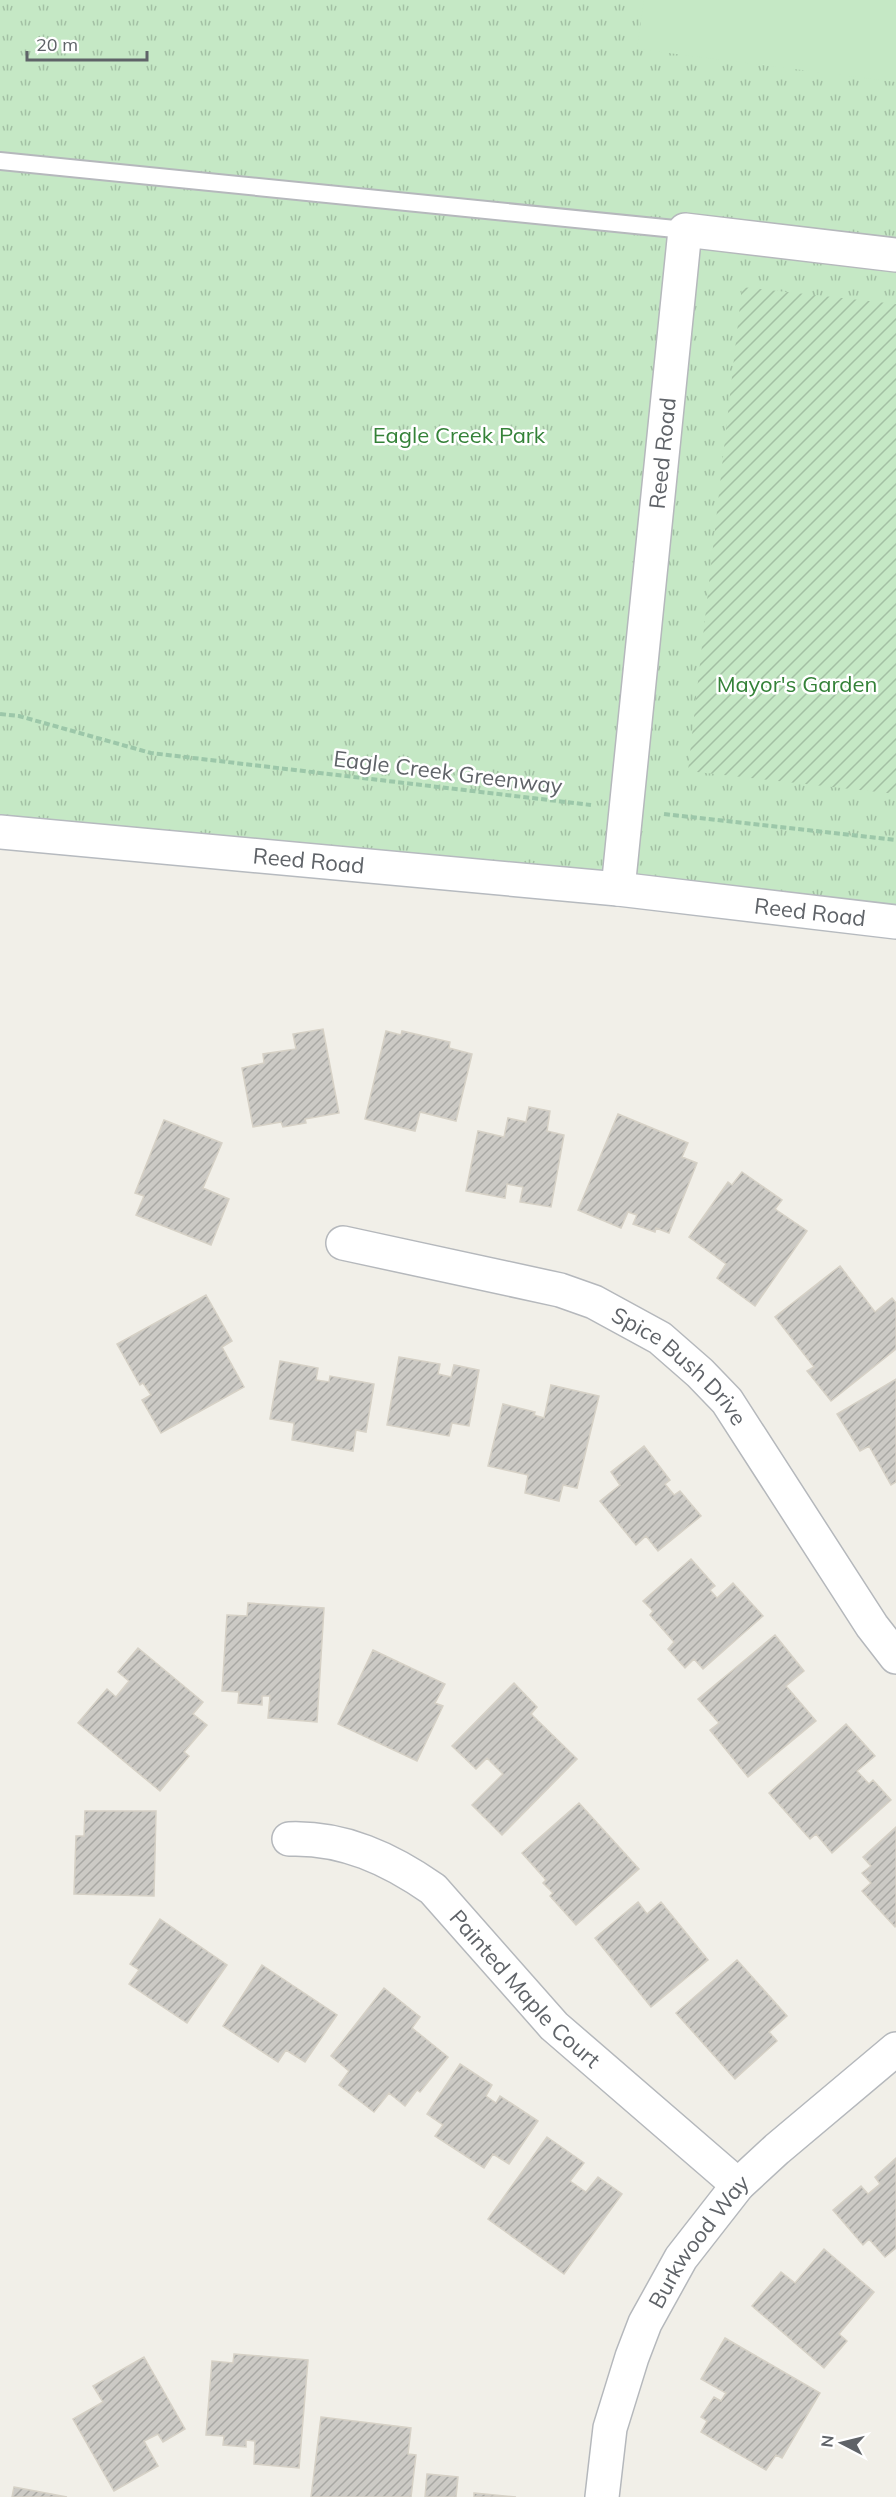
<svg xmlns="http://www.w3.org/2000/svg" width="896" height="2497" font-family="Mulish,sans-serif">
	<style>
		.grass { fill: url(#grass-tufts) }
		.garden { fill: url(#garden-furrows) }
		.pitch { fill: #c5e8c5 }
		.building { fill: url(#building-hatch); stroke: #d6d1c6; stroke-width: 1.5 }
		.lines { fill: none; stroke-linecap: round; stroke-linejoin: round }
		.lane-casing { stroke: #b5b8bc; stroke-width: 20 }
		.street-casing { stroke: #b5b8bc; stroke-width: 36 }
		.secondary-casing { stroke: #b6babf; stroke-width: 36 }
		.path { stroke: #9cc7a9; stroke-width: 4; stroke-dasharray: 6 3; stroke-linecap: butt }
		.lane { stroke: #fff; stroke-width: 16 }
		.street { stroke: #fff; stroke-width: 33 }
		.secondary { stroke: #fff; stroke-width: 33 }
		.labels { text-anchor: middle; stroke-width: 5; stroke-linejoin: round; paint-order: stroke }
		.park-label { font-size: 22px; fill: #348238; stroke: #fff }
		.street-label { font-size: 22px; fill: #5f6368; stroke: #fff }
	</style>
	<defs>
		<pattern id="grass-tufts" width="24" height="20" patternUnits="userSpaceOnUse" patternTransform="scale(1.5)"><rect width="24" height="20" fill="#c5e8c5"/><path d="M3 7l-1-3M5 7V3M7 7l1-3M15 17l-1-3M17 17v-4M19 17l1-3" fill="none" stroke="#a3c0a4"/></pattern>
		<pattern id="garden-furrows" width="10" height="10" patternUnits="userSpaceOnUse" patternTransform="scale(1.5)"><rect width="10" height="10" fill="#c5e8c5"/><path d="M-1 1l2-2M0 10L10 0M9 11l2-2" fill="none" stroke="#a3c0a4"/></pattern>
		<pattern id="building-hatch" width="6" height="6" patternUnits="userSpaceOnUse" patternTransform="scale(1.5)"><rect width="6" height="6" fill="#cccac5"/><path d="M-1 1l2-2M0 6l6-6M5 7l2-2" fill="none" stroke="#a9a8a4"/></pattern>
	</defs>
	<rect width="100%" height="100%" fill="#f1efe8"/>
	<path class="grass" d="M 0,0 L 896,0 L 896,919 L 0,821 Z"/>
	<path class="garden" d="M 742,287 L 896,304 L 896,794 L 688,771 Z"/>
	<path class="pitch" d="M 644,0 L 896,0 L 896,82 L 637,49 Z"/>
	<path class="building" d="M 323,1029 L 339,1113 L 305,1119 L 306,1123 L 283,1127 L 281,1122 L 253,1127 L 242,1068 L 264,1063 L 263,1054 L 296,1049 L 293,1034 Z
		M 386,1031 L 401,1035 L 402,1031 L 450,1042 L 449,1048 L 472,1054 L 456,1121 L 420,1112 L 415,1131 L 365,1119 Z
		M 529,1107 L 550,1111 L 547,1131 L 564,1135 L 551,1207 L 520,1202 L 523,1187 L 507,1184 L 505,1198 L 466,1191 L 478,1131 L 504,1137 L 508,1118 L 526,1122 Z
		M 618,1114 L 688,1143 L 682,1157 L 697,1163 L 669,1233 L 656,1228 L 655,1232 L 633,1224 L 637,1215 L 628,1212 L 621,1228 L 578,1210 Z
		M 164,1120 L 222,1143 L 203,1188 L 229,1199 L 211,1245 L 136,1215 L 144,1196 L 135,1193 Z
		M 742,1172 L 782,1200 L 775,1209 L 807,1231 L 755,1306 L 717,1278 L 726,1264 L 689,1237 L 728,1182 L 732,1185 Z
		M 840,1266 L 875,1312 L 892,1298 L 896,1303 L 896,1349 L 831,1401 L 807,1371 L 814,1367 L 775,1317 Z
		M 206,1295 L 232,1341 L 222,1347 L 244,1387 L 161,1433 L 142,1400 L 151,1395 L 143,1383 L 140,1385 L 117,1344 Z
		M 399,1357 L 440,1364 L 438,1374 L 451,1377 L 454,1365 L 479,1370 L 469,1426 L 452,1423 L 449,1436 L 387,1425 Z
		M 280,1361 L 318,1368 L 316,1380 L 329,1382 L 330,1376 L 374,1384 L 366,1432 L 356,1430 L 353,1451 L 292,1440 L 294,1423 L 270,1419 Z
		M 896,1379 L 896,1482 L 891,1485 L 869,1446 L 860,1451 L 837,1414 Z
		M 551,1385 L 599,1396 L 577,1488 L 563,1485 L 559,1501 L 525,1493 L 528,1475 L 488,1466 L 503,1404 L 535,1412 L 534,1415 L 544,1418 Z
		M 644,1446 L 670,1480 L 665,1484 L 674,1495 L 680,1491 L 701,1516 L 658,1551 L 646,1536 L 636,1545 L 600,1501 L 620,1485 L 611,1472 Z
		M 691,1559 L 715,1586 L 710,1590 L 717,1598 L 733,1583 L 763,1616 L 703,1669 L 694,1659 L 685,1668 L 668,1649 L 674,1642 L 650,1615 L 653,1611 L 643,1601 Z
		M 248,1603 L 324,1608 L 317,1722 L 268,1718 L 270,1696 L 262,1696 L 262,1705 L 238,1703 L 239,1692 L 222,1691 L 227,1615 L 247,1616 Z
		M 775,1635 L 804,1671 L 786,1686 L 816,1721 L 748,1777 L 710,1730 L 719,1723 L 698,1699 Z
		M 138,1648 L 203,1702 L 193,1714 L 207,1725 L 184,1752 L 189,1756 L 160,1791 L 78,1723 L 107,1689 L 116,1697 L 129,1681 L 118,1672 Z
		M 373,1650 L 445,1684 L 435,1703 L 443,1706 L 417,1761 L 338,1724 Z
		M 514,1683 L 537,1707 L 531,1714 L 577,1759 L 502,1835 L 472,1805 L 503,1774 L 487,1758 L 476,1769 L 452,1746 Z
		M 846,1724 L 875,1756 L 857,1771 L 869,1784 L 873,1780 L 891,1800 L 832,1853 L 816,1834 L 810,1839 L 769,1793 Z
		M 579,1803 L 639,1869 L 576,1925 L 550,1896 L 553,1893 L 543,1883 L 546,1880 L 522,1853 Z
		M 85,1811 L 156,1811 L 154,1896 L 74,1894 L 76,1836 L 84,1836 Z
		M 896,1827 L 896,1926 L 895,1927 L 862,1891 L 871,1883 L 862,1873 L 871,1866 L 863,1857 Z
		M 638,1902 L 647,1914 L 661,1902 L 708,1960 L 651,2007 L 595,1938 Z
		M 160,1919 L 227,1965 L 187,2023 L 129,1984 L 139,1970 L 130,1964 Z
		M 737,1960 L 787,2016 L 769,2032 L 777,2041 L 735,2079 L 676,2013 Z
		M 262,1965 L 337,2015 L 305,2062 L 286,2050 L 278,2062 L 223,2026 Z
		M 384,1988 L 420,2017 L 412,2028 L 448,2057 L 420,2092 L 417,2090 L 405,2106 L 389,2093 L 374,2112 L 339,2085 L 349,2071 L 331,2056 Z
		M 460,2064 L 492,2085 L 486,2096 L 496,2103 L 500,2096 L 538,2121 L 509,2164 L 493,2154 L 484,2168 L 435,2136 L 443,2125 L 427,2114 Z
		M 547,2137 L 584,2163 L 570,2181 L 586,2192 L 598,2177 L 622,2194 L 564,2274 L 488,2219 Z
		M 896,2158 L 896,2248 L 885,2257 L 869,2239 L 863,2245 L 833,2210 L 861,2186 L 868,2194 L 880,2184 L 875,2177 Z
		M 824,2249 L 874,2292 L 839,2334 L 847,2341 L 824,2368 L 752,2306 L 781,2272 L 795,2283 Z
		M 725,2338 L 820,2393 L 782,2458 L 776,2455 L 766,2470 L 701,2432 L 707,2421 L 701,2417 L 714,2397 L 721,2401 L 726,2393 L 701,2379 Z
		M 234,2354 L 308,2360 L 299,2468 L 254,2464 L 255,2441 L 246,2440 L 246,2447 L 223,2445 L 224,2436 L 206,2435 L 212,2361 L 233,2363 Z
		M 144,2357 L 185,2429 L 163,2442 L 158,2434 L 144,2441 L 158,2466 L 114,2491 L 73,2419 L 103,2402 L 93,2386 Z
		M 321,2417 L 411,2428 L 408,2454 L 416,2455 L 411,2497 L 311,2497 Z
		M 427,2474 L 458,2477 L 456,2497 L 425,2497 Z
		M 14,2487 L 67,2497 L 12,2497 Z
		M 474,2493 L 516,2497 L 474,2497 Z"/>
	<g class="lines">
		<g class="lane-casing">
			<path id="lane" d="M 0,161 L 685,230"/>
		</g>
		<g class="street-casing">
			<g id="street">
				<path id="s1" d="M 618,889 L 685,230 L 896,255"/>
				<path id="s2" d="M 343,1243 L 560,1290 L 594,1302 L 660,1338 L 700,1373 L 727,1401 L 872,1626 L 896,1657"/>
				<path id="s3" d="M 289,1839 C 343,1837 390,1859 433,1889 L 554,2026 L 738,2185"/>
				<path id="s4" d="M 602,2497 L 610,2428 L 632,2357 L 645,2323 L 681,2258 L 738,2185 L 777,2149 L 896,2049"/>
			</g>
		</g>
		<g class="secondary-casing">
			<g id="secondary">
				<path id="s5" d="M 0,832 L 618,889 L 896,922"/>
			</g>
		</g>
		<path class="path" d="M 0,714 L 19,716 L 151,753 L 591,805
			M 664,814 L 896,840"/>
		<use href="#lane" class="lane"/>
		<use href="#street" class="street"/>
		<use href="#secondary" class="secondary"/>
	</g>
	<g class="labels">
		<g class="park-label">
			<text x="459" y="443">Eagle Creek Park</text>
			<text x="797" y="692">Mayor's Garden</text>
		</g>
		<g class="street-label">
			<text dy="8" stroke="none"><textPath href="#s1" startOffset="438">Reed Road</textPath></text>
			<text transform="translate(448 772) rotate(7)" y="8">Eagle Creek Greenway</text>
			<text dy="8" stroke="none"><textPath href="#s5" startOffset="310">Reed Road</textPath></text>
			<text dy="8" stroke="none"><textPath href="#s5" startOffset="814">Reed Road</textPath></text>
			<text dy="8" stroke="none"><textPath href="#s2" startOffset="366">Spice Bush Drive</textPath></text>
			<text dy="8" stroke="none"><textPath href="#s3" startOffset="291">Painted Maple Court</textPath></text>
			<text dy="8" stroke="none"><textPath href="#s4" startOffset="278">Burkwood Way</textPath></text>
		</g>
	</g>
	<g transform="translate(842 2443) rotate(277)" stroke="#ffffff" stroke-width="4.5" paint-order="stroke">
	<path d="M0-4.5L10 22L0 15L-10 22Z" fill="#5f6368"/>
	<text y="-9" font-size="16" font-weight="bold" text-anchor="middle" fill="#5f6368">N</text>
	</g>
	<path d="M27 51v9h120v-9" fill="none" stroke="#5f6368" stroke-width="3"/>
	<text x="36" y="51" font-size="18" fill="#5f6368" stroke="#ffffff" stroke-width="4.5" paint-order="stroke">20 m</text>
</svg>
